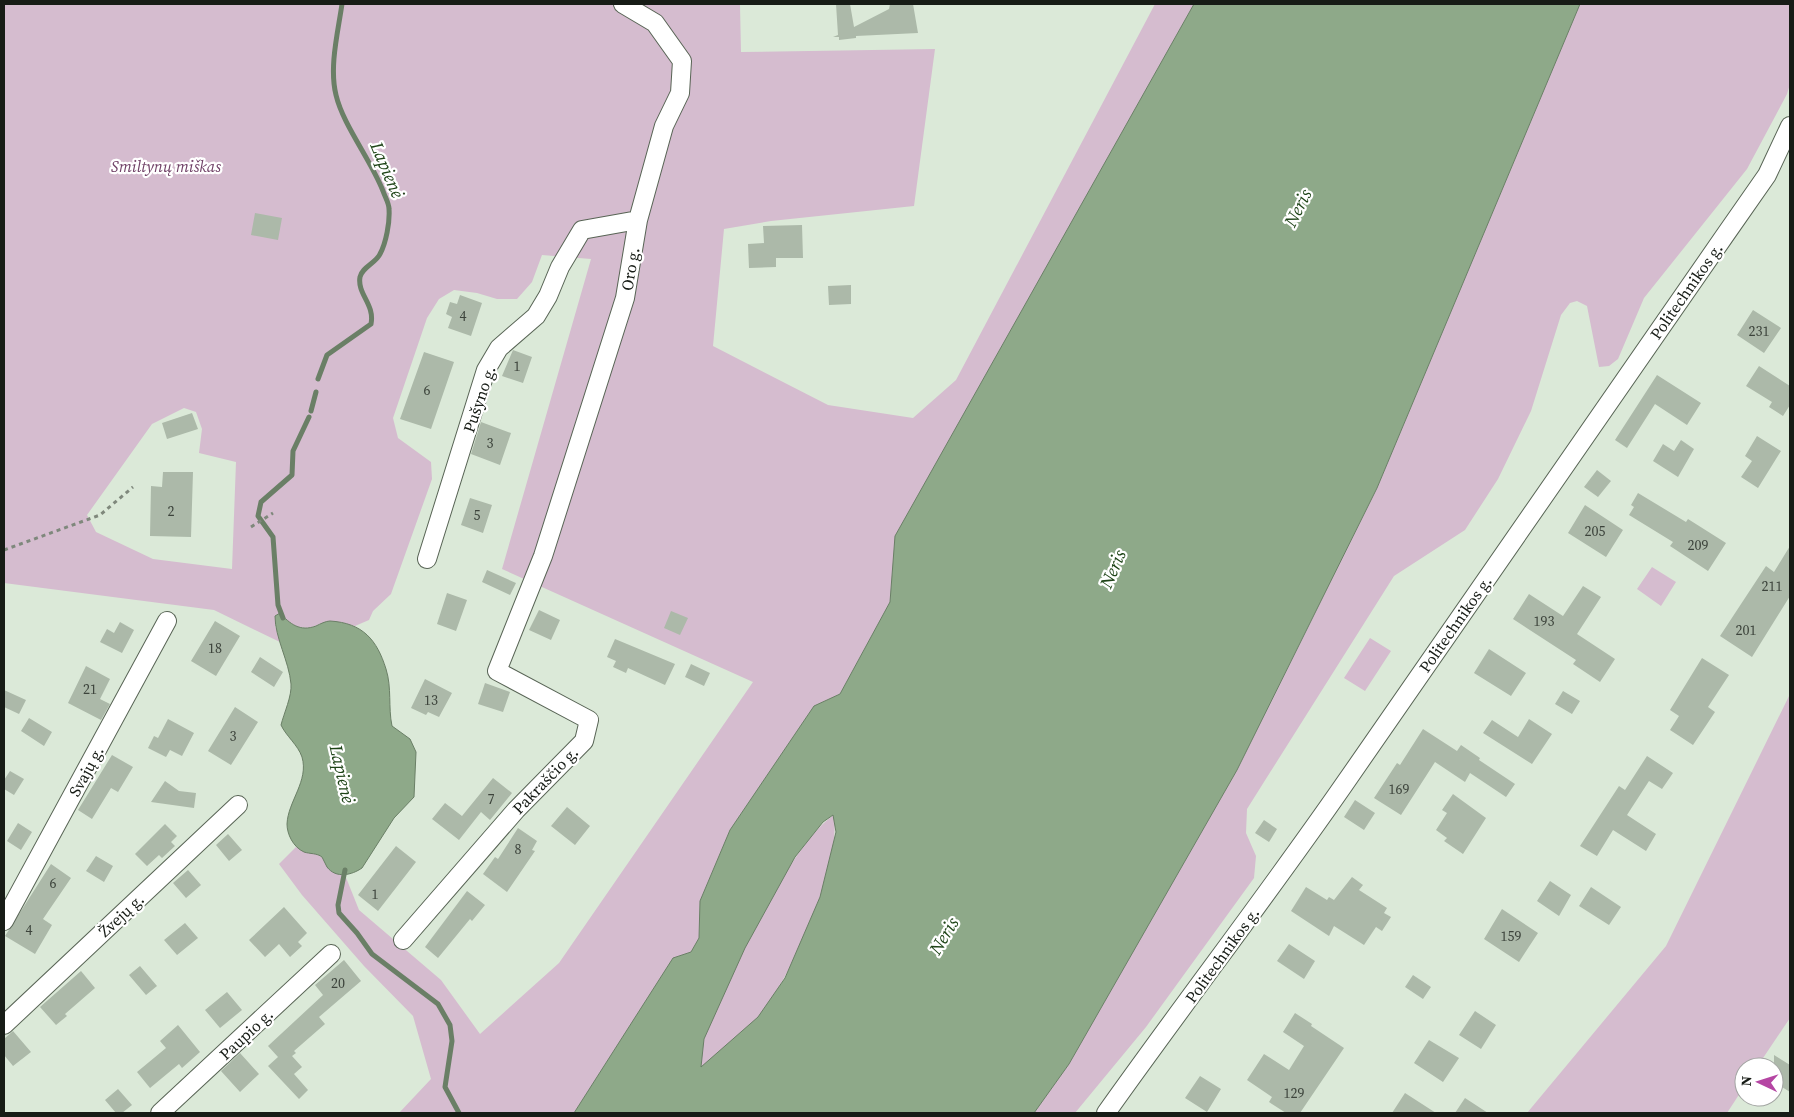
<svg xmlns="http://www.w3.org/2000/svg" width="1794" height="1117" font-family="'Source Serif 4',serif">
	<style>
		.green { fill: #d5bccf; fill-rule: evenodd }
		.water { fill: #8ea989; stroke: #6a7f66; fill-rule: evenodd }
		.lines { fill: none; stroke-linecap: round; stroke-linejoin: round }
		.stream { stroke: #6a7f66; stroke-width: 5 }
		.building { fill: #acb9a9 }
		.street-casing { stroke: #586455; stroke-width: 20 }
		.path { stroke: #7f887c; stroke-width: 3; stroke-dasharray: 4 4; stroke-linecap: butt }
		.street { stroke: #fff; stroke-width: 18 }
		.labels { text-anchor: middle; stroke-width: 4.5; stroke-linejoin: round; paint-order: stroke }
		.number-label { font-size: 14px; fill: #3c433b }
		.park-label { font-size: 16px; font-style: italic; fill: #704167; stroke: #fff }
		.street-label { font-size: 16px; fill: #171c16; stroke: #fff }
		.water-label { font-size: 18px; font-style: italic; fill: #1e4417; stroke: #fff }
	</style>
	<rect width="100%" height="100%" fill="#dbe9d8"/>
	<path class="green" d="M 4,4 L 745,4 L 740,5 L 741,52 L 935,49 L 914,206 L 771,221 L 724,229 L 713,346 L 828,405 L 913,418 L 956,380 L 1155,4 L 1194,4 L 896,536 L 890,602 L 840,694 L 814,706 L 730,830 L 700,901 L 699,938 L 691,952 L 673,959 L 574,1113 L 399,1113 L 431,1079 L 413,1016 L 364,966 L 302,895 L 279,864 L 296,847 C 303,851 310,851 318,855 C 331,861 323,872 345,875 L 359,910 L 441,980 L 480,1034 L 559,963 L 753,682 L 502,569 L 591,259 L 542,255 L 532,282 L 517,299 L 497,299 L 477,293 L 454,290 L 439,299 L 427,318 L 393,418 L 398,438 L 431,462 L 432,479 L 391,594 L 373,611 L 369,620 L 355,626 L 329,621 L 309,628 L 297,627 L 288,622 L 275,626 L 282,643 L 214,610 L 4,583 ZM 184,408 L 196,412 L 202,429 L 199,453 L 236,462 L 232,569 L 153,559 L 96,532 L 87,515 L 152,424 Z
		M 1580,4 L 1790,4 L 1790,84 L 1787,94 L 1747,169 L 1644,298 L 1618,359 L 1609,366 L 1599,367 L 1587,306 L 1577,301 L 1570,303 L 1561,315 L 1531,411 L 1498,479 L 1465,530 L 1394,576 L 1247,809 L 1246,833 L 1256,856 L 1254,878 L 1146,1027 L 1075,1113 L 1034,1113 L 1069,1064 L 1237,770 L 1377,488 Z
		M 1652,567 L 1676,582 L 1661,606 L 1637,589 Z
		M 1370,638 L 1391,651 L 1365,691 L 1344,678 Z
		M 1790,694 L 1790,1018 L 1757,1067 L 1744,1067 L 1744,1087 L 1727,1113 L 1527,1113 L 1666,946 Z
		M 834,815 C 841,867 792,976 759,1017 C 743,1035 720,1053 701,1067 C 702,1058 701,1046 705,1037 C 723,986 791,842 834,815 Z"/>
	<path class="water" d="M 1194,4 L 1580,4 L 1377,488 L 1237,770 L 1069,1064 L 1034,1113 L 574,1113 L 673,958 L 691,952 L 699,938 L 700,901 L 730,830 L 814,706 L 840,694 L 890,602 L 895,536 ZM 833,815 L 836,832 L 820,897 L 785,978 L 758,1017 L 701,1067 L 704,1039 L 745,948 L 795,857 L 823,822 Z
		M 280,613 C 290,624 300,632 316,626 C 320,624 326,621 330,621 C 363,623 377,640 386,669 C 392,688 388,707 392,726 L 410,739 L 416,752 L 414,797 L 394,818 L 362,868 C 352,875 336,879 327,867 C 325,864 324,860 322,857 C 317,853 310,854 304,852 C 293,847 287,834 287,824 C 288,801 309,781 302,757 C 298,745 286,736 281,725 C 284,713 292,696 291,684 C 289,661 275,638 275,616 Z"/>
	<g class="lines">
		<path class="stream" d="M 318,379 L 327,355 L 371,324 C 375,304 357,294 360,277 C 362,267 376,263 380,254 C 386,243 390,222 389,209 C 389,203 385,197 383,191 C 371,160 343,125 336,95 C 329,67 338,32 342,4
			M 311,411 L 316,392
			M 283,618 L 278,605 L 273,537 L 258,516 L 261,502 L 292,475 L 293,451 L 309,417
			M 345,870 L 338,905 L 339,913 L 357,933 L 372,954 L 438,1004 L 450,1025 L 452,1041 L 445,1087 L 459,1113"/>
	</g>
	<path class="building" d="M 836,4 L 850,4 L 854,27 L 889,9 L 890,4 L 913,4 L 918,33 L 856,36 L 856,38 L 839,40 L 839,37 L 833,37 L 838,35 Z
		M 255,213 L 282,218 L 278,240 L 251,235 Z
		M 802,225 L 803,258 L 776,258 L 776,267 L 749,268 L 748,244 L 764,243 L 763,226 Z
		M 851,285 L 851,304 L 829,305 L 828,286 Z
		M 460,295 L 482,303 L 471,336 L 448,328 L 452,317 L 446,314 L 450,302 L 457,304 Z
		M 1753,310 L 1781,328 L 1764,353 L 1737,335 Z
		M 513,350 L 532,357 L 523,383 L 502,376 Z
		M 424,352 L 454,362 L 431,429 L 400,419 Z
		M 1759,366 L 1790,386 L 1790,405 L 1783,416 L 1769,407 L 1772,402 L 1746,386 Z
		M 1657,375 L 1701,403 L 1687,425 L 1655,404 L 1627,448 L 1615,440 Z
		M 192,413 L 198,429 L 167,439 L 162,423 Z
		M 481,422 L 511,433 L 500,465 L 471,454 Z
		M 1757,436 L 1781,451 L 1758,488 L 1741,477 L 1752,461 L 1745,456 Z
		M 1681,440 L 1694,449 L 1678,477 L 1653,461 L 1663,444 L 1674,451 Z
		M 1597,470 L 1611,481 L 1598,497 L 1584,487 Z
		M 163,472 L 193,472 L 191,537 L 150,536 L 151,486 L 162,487 Z
		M 1638,493 L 1686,522 L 1688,519 L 1726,543 L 1708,571 L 1670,546 L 1673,542 L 1629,515 L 1634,507 L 1631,505 Z
		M 470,498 L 492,505 L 483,533 L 461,525 Z
		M 1585,505 L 1623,530 L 1606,557 L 1568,533 Z
		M 1790,546 L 1790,596 L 1752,657 L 1720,636 L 1766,566 L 1774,572 Z
		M 487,570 L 516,583 L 510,595 L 482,582 Z
		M 1583,586 L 1601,597 L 1577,634 L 1615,659 L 1600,682 L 1573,664 L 1576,660 L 1513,619 L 1529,594 L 1563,616 Z
		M 447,593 L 467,600 L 456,631 L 437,624 Z
		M 539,610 L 560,620 L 551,640 L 529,630 Z
		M 671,611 L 688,618 L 680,635 L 664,628 Z
		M 215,621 L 240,636 L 216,676 L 191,661 Z
		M 120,622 L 134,630 L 122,653 L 100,642 L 107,629 L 114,633 Z
		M 615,639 L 675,664 L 665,685 L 628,668 L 626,673 L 613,667 L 616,661 L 607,657 Z
		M 1489,649 L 1526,673 L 1511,696 L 1474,673 Z
		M 260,657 L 283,672 L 274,687 L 251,672 Z
		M 1702,658 L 1729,675 L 1708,707 L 1715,712 L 1693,745 L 1670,730 L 1679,716 L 1670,710 Z
		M 691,664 L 710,673 L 704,686 L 685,677 Z
		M 86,666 L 110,679 L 100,699 L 110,704 L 101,720 L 68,703 Z
		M 425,679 L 452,693 L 439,717 L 428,712 L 426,715 L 411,708 Z
		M 485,683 L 510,692 L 503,712 L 478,704 Z
		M 4,690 L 26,700 L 19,714 L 4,707 Z
		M 1563,691 L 1580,701 L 1572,714 L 1555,704 Z
		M 235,707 L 258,722 L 231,765 L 208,751 Z
		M 29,718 L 52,732 L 44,746 L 21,731 Z
		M 168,719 L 194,733 L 182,756 L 170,750 L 166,757 L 148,748 L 154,736 L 158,738 Z
		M 1529,719 L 1552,734 L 1532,764 L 1483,733 L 1492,720 L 1518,737 Z
		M 1423,729 L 1457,751 L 1461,745 L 1480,758 L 1479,760 L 1515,784 L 1506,797 L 1470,773 L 1465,782 L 1435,762 L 1401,815 L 1374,798 L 1397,763 L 1400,765 Z
		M 112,755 L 133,767 L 118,792 L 111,788 L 92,819 L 78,810 Z
		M 1647,756 L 1673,773 L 1662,789 L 1649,781 L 1627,815 L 1656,834 L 1646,851 L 1613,830 L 1597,856 L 1580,846 L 1619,786 L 1625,790 Z
		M 10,771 L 24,779 L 14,795 L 4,789 L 4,780 Z
		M 493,778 L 512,793 L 490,820 L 481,812 L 459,840 L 432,819 L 445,803 L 462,816 Z
		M 165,781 L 179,791 L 196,793 L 194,808 L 151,802 Z
		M 1453,794 L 1486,818 L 1463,854 L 1444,841 L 1447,838 L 1436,830 L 1447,813 L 1442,810 Z
		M 1355,800 L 1375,813 L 1364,830 L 1344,817 Z
		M 567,807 L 590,826 L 575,845 L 551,826 Z
		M 1264,820 L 1277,829 L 1269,842 L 1255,833 Z
		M 18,823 L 32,832 L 21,850 L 7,841 Z
		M 165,824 L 177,836 L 171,842 L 175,846 L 162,858 L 159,855 L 147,866 L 135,854 Z
		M 518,828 L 537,841 L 532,850 L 535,851 L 507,892 L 483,874 L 495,857 L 498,859 Z
		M 228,834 L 242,850 L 229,861 L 216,845 Z
		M 396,846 L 416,862 L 378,911 L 358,895 Z
		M 96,856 L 113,866 L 104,882 L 86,871 Z
		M 51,864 L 71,878 L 43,919 L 52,925 L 35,954 L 5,936 Z
		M 188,870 L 201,885 L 186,898 L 173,883 Z
		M 1352,877 L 1363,885 L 1359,890 L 1387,908 L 1384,913 L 1391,917 L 1382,931 L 1376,927 L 1364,945 L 1334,926 L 1329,936 L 1291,911 L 1306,887 L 1327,900 L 1329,897 L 1334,900 Z
		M 1550,881 L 1571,895 L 1559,916 L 1537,901 Z
		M 1591,887 L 1621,907 L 1609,925 L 1579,906 Z
		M 467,891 L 485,905 L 472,921 L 470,919 L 438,958 L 425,947 Z
		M 284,907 L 307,933 L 298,942 L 302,946 L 290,957 L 279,944 L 265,957 L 249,940 Z
		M 1502,909 L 1538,933 L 1519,962 L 1484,939 Z
		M 185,923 L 198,938 L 177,955 L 164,940 Z
		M 1289,944 L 1315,961 L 1304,979 L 1277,961 Z
		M 344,960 L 361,981 L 319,1017 L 325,1024 L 294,1051 L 296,1053 L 292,1056 L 302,1067 L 294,1074 L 308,1090 L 299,1099 L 268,1066 L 278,1057 L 268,1046 L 323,995 L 315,985 Z
		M 140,966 L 157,986 L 146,995 L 129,975 Z
		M 81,971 L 95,988 L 65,1014 L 67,1016 L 56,1025 L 40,1007 Z
		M 1413,975 L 1431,987 L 1423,999 L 1405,987 Z
		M 227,992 L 242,1010 L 220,1028 L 205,1010 Z
		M 1475,1011 L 1496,1025 L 1481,1049 L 1459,1035 Z
		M 1295,1013 L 1312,1024 L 1311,1026 L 1344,1048 L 1300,1113 L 1286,1113 L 1269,1102 L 1272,1097 L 1247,1080 L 1264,1054 L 1289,1070 L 1304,1046 L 1283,1032 Z
		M 178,1025 L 200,1052 L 182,1068 L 179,1064 L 150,1088 L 137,1072 L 166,1048 L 160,1041 Z
		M 13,1031 L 31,1052 L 13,1066 L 4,1055 L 4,1039 Z
		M 1429,1040 L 1459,1058 L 1443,1082 L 1414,1063 Z
		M 240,1053 L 259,1074 L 240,1092 L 221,1071 Z
		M 1774,1055 L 1790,1065 L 1790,1092 L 1774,1082 Z
		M 1200,1076 L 1221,1089 L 1207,1112 L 1185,1098 Z
		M 118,1089 L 132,1105 L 122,1113 L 116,1113 L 105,1100 Z
		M 1405,1093 L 1436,1113 L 1392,1113 Z
		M 1465,1098 L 1488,1113 L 1455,1113 Z"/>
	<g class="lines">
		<g class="street-casing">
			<path id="street" d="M 427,559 L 486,370 L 499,348 L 536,316 L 548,296 L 560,267 L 582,230 L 638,220
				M 4,921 L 167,621
				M 403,940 L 516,810 L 584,741 L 589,720 L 497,671 L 543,556 L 625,298 L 638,220 L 664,126 L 680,93 L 682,61 L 655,23 L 623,4
				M 4,1025 L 238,805
				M 160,1113 L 331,954
				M 1106,1113 C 1184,1003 1266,897 1343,786 C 1486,583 1625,378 1767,175 L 1790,126"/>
		</g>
		<path class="path" d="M 251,527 L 273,513
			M 4,550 L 100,515 L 133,487"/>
		<use href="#street" class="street"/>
	</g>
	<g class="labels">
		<g class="number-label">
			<text x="463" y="321">4</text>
			<text x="1759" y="336">231</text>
			<text x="517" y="371">1</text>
			<text x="427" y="395">6</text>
			<text x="490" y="448">3</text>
			<text x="171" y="516">2</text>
			<text x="477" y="520">5</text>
			<text x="1595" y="536">205</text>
			<text x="1698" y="550">209</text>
			<text x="1772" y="591">211</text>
			<text x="1544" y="626">193</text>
			<text x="1746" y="635">201</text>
			<text x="215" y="653">18</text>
			<text x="90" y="694">21</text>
			<text x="431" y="705">13</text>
			<text x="233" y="741">3</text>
			<text x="1399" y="794">169</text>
			<text x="491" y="804">7</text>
			<text x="518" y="854">8</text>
			<text x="53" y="888">6</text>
			<text x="375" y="899">1</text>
			<text x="29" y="935">4</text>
			<text x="1511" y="941">159</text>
			<text x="338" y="988">20</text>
			<text x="1294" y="1098">129</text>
		</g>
		<g class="park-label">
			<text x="166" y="172">Smiltynų miškas</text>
		</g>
		<g class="street-label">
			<text transform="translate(630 269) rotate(-80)" y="6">Oro g.</text>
			<text transform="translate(1686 291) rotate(-55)" y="6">Politechnikos g.</text>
			<text transform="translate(479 399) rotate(-71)" y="6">Pušyno g.</text>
			<text transform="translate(1455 624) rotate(-55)" y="6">Politechnikos g.</text>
			<text transform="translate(86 771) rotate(-61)" y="6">Svajų g.</text>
			<text transform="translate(545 780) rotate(-46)" y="6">Pakraščio g.</text>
			<text transform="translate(121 915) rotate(-43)" y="6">Žvejų g.</text>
			<text transform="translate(1222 955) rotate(-54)" y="6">Politechnikos g.</text>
			<text transform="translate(246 1034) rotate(-43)" y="6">Paupio g.</text>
		</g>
		<g class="water-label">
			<text transform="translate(387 170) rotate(67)" y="6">Lapienė</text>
			<text transform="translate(1298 208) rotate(-63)" y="6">Neris</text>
			<text transform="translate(1113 569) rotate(-67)" y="6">Neris</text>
			<text transform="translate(342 774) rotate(77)" y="6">Lapienė</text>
			<text transform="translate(944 936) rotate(-59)" y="6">Neris</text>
		</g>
	</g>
	<rect width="1794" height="1117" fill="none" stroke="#171c16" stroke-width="10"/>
	<g transform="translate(1759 1082) rotate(274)"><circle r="24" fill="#ffffff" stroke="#a2a4a2"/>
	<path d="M0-4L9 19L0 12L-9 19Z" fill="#b546a3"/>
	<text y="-8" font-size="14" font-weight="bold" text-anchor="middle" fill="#171c16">N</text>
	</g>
</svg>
